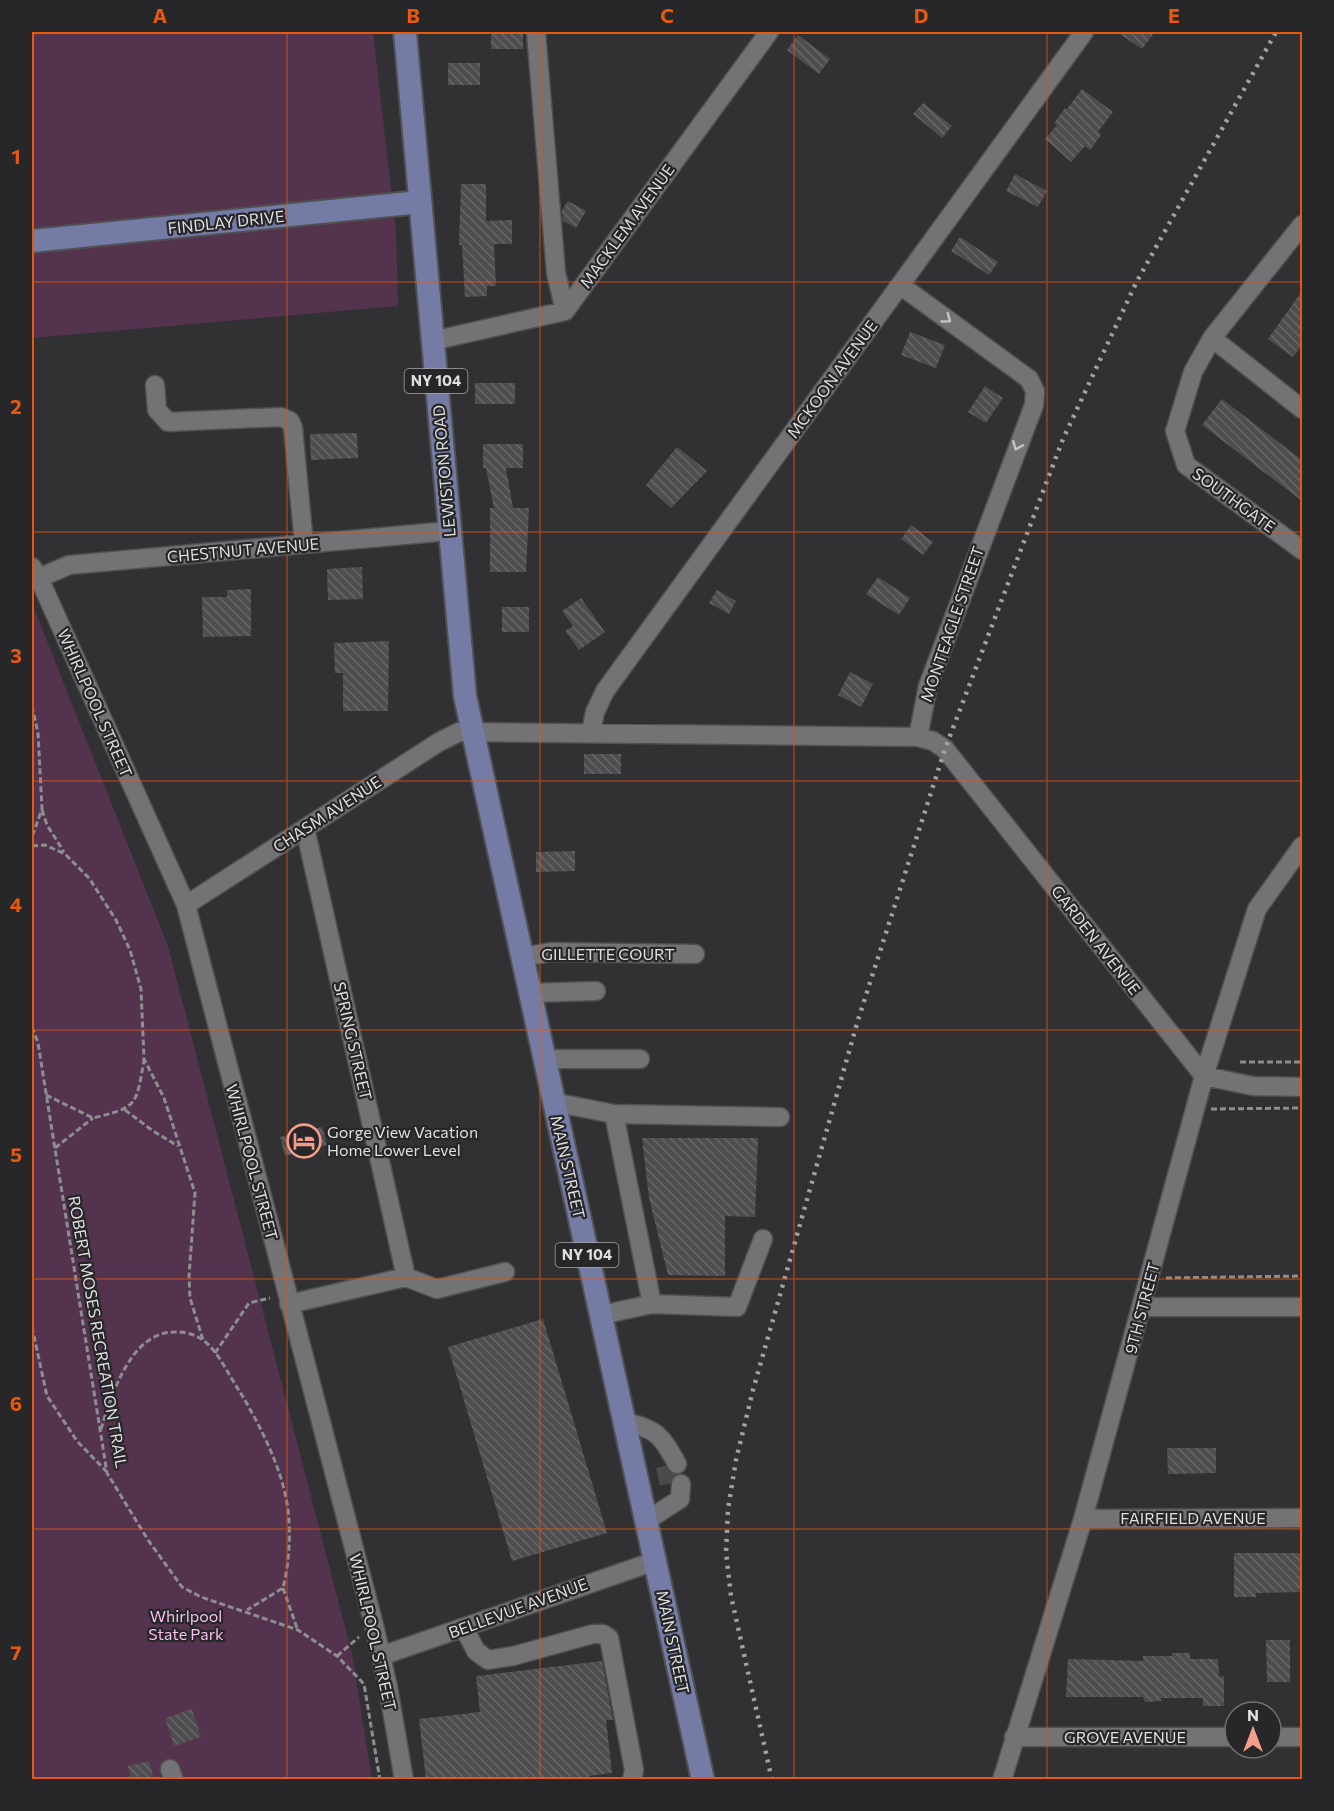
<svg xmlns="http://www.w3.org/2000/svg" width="1334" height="1811" font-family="Commissioner,sans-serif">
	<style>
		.green { fill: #53334d }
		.building { fill: url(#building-back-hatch) }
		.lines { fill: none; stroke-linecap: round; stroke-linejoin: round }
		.minor-tunnel { stroke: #4b4b4d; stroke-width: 18; stroke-dasharray: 18 9; stroke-linecap: butt }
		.minor-casing { stroke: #505052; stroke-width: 21 }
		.major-casing { stroke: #505052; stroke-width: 26 }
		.path { stroke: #8e8e90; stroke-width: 3; stroke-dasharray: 6 3; stroke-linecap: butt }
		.minor { stroke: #737275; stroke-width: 18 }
		.major { stroke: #747ba5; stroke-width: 22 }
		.rail { stroke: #a2a2a3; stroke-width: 4.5; stroke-dasharray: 3 6; stroke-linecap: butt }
		.oneway { stroke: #c4c4c5 }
		.grid { fill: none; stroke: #e8590c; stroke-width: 1.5; stroke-opacity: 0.55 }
		.labels { text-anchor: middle; stroke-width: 4.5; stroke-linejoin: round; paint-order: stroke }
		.shield { fill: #272729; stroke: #a8a8a9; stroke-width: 1.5 }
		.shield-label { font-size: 15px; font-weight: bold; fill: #dfdfe0 }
		.street-label { font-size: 16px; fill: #dfdfe0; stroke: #272729 }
		.poi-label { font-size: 16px; fill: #dfdfe0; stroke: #272729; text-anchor: start }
		.park-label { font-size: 16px; fill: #f9beed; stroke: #272729 }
		.neatline { fill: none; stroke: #e8590c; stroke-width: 2 }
		.grid-label { font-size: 20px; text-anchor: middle; font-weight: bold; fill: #e8590c }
	</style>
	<defs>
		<pattern id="building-back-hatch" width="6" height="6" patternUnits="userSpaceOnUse" patternTransform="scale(1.5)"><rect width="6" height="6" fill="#4f4d4f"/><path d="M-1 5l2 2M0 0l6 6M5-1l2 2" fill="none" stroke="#686668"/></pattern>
	</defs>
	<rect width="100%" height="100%" fill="#313133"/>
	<path class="green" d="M 32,32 L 373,32 L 396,232 L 398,306 L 32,338 Z
		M 32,603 L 168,946 L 352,1654 L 372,1779 L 32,1779 Z"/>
	<path class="building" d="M 491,32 L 523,32 L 523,49 L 491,49 Z
		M 1117,32 L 1155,32 L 1142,49 Z
		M 798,35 L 830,59 L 819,74 L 787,50 Z
		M 448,63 L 480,63 L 480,85 L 448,85 Z
		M 1082,89 L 1113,112 L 1098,132 L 1101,135 L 1090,150 L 1085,146 L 1071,162 L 1045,139 L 1057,125 L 1054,123 L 1065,108 L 1067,109 Z
		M 923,103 L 952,126 L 942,138 L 913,114 Z
		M 1015,174 L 1047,191 L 1038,207 L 1006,191 Z
		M 461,184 L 486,184 L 486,221 L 512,220 L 512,244 L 494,244 L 496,286 L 487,286 L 487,296 L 465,297 L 462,245 L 459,245 Z
		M 568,201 L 586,211 L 576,228 L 563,221 L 562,210 Z
		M 960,237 L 998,262 L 989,275 L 951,251 Z
		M 1302,291 L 1302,345 L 1293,357 L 1268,339 Z
		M 910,332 L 945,345 L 936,368 L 901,355 Z
		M 475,383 L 515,383 L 515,404 L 475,404 Z
		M 985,386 L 1003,398 L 986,423 L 968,412 Z
		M 1222,399 L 1302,460 L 1302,501 L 1202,425 Z
		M 357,433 L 358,458 L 311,460 L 310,434 Z
		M 483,444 L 523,444 L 523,468 L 506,468 L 513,508 L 529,508 L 526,572 L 490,572 L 490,508 L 494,508 L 486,468 L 483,468 Z
		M 677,447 L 707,471 L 671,508 L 646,485 Z
		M 911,525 L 933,542 L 923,555 L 901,539 Z
		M 362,567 L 363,599 L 328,600 L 327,569 Z
		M 878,577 L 910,598 L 899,615 L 866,594 Z
		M 251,589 L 251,636 L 203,637 L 202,597 L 227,597 L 227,590 Z
		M 717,590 L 736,601 L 729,614 L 709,603 Z
		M 581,598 L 605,632 L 579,650 L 565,631 L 573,626 L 562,611 Z
		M 502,607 L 529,607 L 529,632 L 502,632 Z
		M 389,641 L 388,711 L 343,711 L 343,673 L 335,673 L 334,643 Z
		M 850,672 L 873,684 L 861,707 L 838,695 Z
		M 584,754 L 621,754 L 621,774 L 584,774 Z
		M 575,851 L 575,871 L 536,872 L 536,852 Z
		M 322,1127 L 327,1145 L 285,1156 L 280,1137 Z
		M 642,1138 L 758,1138 L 755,1217 L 725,1216 L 725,1276 L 668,1275 L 649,1198 Z
		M 543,1319 L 607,1533 L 512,1561 L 448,1347 Z
		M 1167,1448 L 1216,1448 L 1216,1473 L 1168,1474 Z
		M 1234,1553 L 1302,1553 L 1302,1592 L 1256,1593 L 1256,1597 L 1234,1597 Z
		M 1266,1640 L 1290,1640 L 1290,1682 L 1267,1682 Z
		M 1172,1653 L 1190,1653 L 1190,1659 L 1218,1659 L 1219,1677 L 1224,1676 L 1224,1706 L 1203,1706 L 1203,1698 L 1161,1698 L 1161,1701 L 1145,1702 L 1143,1697 L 1066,1697 L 1068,1659 L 1143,1661 L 1143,1656 L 1172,1656 Z
		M 602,1661 L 613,1720 L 606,1720 L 612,1773 L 589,1776 L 590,1779 L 426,1779 L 419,1719 L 480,1712 L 476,1676 Z
		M 192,1709 L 201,1737 L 174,1746 L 165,1718 Z
		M 149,1761 L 154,1779 L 131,1779 L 128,1766 Z"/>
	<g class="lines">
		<path class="minor-tunnel" d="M 665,1466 L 669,1486"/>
		<g class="minor-casing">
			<path id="minor" d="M 536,32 L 556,273 L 565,311
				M 1302,225 L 1212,338 L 1193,372 L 1175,431 L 1186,465 L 1302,550
				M 900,285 L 1029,379 L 1035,391 L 1034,405 L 928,686 L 918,737
				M 1212,338 L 1302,409
				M 432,341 L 565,311 L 769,32
				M 155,385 L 157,410 L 168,422 L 281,417 L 290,421 L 293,428 L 304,544
				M 32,567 L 39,578 L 186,905 L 374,1625 L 388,1687 L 404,1780
				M 39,578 L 69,565 L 449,531
				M 591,732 L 595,712 L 605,691 L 1084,32
				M 186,905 L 439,742 L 459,732 L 918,737 L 933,741 L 945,749 L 1204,1076 L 1253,1086 L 1302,1087
				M 521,957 L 552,952 L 695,954
				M 529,993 L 596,991
				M 544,1059 L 640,1059
				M 553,1102 L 614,1114 L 652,1304 L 601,1315
				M 614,1114 L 780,1117
				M 406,1277 L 437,1289 L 505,1272
				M 289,1304 L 406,1277 L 305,828
				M 652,1304 L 737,1307 L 763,1239
				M 1143,1307 L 1302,1307
				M 624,1422 C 656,1428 662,1436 677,1464
				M 1083,1519 L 1302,1518
				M 646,1521 L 680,1499 L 681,1484
				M 464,1628 L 476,1651 L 488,1660 L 513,1656 L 593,1634 L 603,1634 L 609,1638 L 634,1770 L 632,1780
				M 381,1656 L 655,1561
				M 1014,1737 L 1235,1737
				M 1271,1737 L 1302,1737
				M 170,1769 L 174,1780
				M 1002,1780 L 1083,1519 L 1204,1076 L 1257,909 L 1302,846"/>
		</g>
		<g class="major-casing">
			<path id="major" d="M 405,32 L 465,696 L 703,1780
				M 32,241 L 420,202"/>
		</g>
		<path class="path" d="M 32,706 L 38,733 L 42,809 L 32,837
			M 42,810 L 47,825 L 64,852
			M 32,846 L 45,845 L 65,854 L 89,878 L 116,920 L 130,950 L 141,989 L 144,1059 L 164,1098 L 195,1193 L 189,1276 L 190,1298 L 203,1340
			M 32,1027 L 38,1043 L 107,1473 L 148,1540 L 182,1587 L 201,1597 L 298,1630 L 337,1656 L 364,1684 L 380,1780
			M 1240,1062 L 1302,1062
			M 46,1095 L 93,1118 C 138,1107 136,1106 144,1060
			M 1211,1109 L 1302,1108
			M 125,1110 L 153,1131 L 178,1146
			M 55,1148 L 93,1118
			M 1166,1278 L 1302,1276
			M 32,1327 L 47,1396 L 77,1441 L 106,1471
			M 215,1353 L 249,1303 L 270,1298
			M 101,1429 C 112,1394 131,1330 177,1332 C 186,1332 196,1335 203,1340 C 219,1352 229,1376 240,1392 C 261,1427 283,1470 288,1510 C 291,1535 289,1564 283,1588 L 247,1610
			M 283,1588 L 297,1628
			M 337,1656 L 359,1637"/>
		<use href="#minor" class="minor"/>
		<use href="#major" class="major"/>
		<path class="rail" d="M 772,1780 L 731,1596 L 726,1552 L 728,1509 L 736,1460 L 753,1390 L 858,1020 L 945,749 L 1063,439 L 1136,283 L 1276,32"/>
	</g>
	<defs><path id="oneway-chevron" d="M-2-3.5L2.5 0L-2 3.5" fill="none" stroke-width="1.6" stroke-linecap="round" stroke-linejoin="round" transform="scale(1.5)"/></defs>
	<g class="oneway">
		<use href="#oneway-chevron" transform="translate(947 319) rotate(36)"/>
		<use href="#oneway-chevron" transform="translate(1017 446) rotate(112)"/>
	</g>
	<path class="grid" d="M 287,32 L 287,1780M 540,32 L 540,1780M 794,32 L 794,1780M 1047,32 L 1047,1780M 32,282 L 1302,282M 32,532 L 1302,532M 32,781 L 1302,781M 32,1030 L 1302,1030M 32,1279 L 1302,1279M 32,1529 L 1302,1529"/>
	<defs>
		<g id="hotel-ring" transform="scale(1.725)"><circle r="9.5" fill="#272729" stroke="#f49d8c" stroke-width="1.5"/><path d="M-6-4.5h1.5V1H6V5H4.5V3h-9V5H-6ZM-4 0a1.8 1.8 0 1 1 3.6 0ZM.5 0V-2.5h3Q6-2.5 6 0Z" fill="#f49d8c"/></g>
	</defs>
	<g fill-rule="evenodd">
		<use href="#hotel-ring" x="304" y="1141"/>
	</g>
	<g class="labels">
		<g class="shield">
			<rect x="404.5" y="369" width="63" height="24" rx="4.5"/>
			<rect x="555.5" y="1243" width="63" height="24" rx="4.5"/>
		</g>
		<g class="shield-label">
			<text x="436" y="386">NY 104</text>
			<text x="587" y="1260">NY 104</text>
		</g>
		<g class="street-label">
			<text transform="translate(226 222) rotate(-6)" y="6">FINDLAY DRIVE</text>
			<text transform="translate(627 226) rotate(-54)" y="6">MACKLEM AVENUE</text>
			<text transform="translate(832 379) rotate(-54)" y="6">MCKOON AVENUE</text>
			<text transform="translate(444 471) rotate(-95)" y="6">LEWISTON ROAD</text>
			<text transform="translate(1234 500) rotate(36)" y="6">SOUTHGATE</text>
			<text transform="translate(243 550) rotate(-5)" y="6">CHESTNUT AVENUE</text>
			<text transform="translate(952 624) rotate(-71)" y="6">MONTEAGLE STREET</text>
			<text transform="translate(95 703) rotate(66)" y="6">WHIRLPOOL STREET</text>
			<text transform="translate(327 814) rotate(-33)" y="6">CHASM AVENUE</text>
			<text transform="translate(1096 940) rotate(52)" y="6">GARDEN AVENUE</text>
			<text x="608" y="960">GILLETTE COURT</text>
			<text transform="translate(353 1041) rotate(77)" y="6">SPRING STREET</text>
			<text transform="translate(252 1162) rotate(75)" y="6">WHIRLPOOL STREET</text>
			<text transform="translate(568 1167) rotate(77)" y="6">MAIN STREET</text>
			<text transform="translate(1142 1308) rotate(-75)" y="6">9TH STREET</text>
			<text transform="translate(98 1332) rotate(80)" y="6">ROBERT MOSES RECREATION TRAIL</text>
			<text x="1193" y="1524">FAIRFIELD AVENUE</text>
			<text transform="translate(518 1608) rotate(-20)" y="6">BELLEVUE AVENUE</text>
			<text transform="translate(373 1632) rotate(77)" y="6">WHIRLPOOL STREET</text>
			<text transform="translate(673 1642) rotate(78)" y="6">MAIN STREET</text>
			<text x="1125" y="1743">GROVE AVENUE</text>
		</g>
		<g class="poi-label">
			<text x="327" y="1138">Gorge View Vacation<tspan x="327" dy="18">Home Lower Level</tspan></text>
		</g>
		<g class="park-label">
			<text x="186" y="1622">Whirlpool<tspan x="186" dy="18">State Park</tspan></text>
		</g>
	</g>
	<rect width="1334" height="1811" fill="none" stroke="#272729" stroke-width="66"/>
	<g transform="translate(1253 1730)"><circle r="28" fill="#272729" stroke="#717172" stroke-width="1.5"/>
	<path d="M0-4.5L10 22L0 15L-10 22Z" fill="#f49d8c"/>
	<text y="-9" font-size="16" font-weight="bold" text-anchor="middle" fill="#dfdfe0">N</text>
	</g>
	<rect x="33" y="33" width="1268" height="1745" class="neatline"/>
	<g class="grid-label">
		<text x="160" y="23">A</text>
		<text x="413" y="23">B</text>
		<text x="667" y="23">C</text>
		<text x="921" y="23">D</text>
		<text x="1174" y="23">E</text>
		<text x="16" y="164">1</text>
		<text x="16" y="414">2</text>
		<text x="16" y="663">3</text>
		<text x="16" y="912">4</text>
		<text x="16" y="1162">5</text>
		<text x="16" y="1411">6</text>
		<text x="16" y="1660">7</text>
	</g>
</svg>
